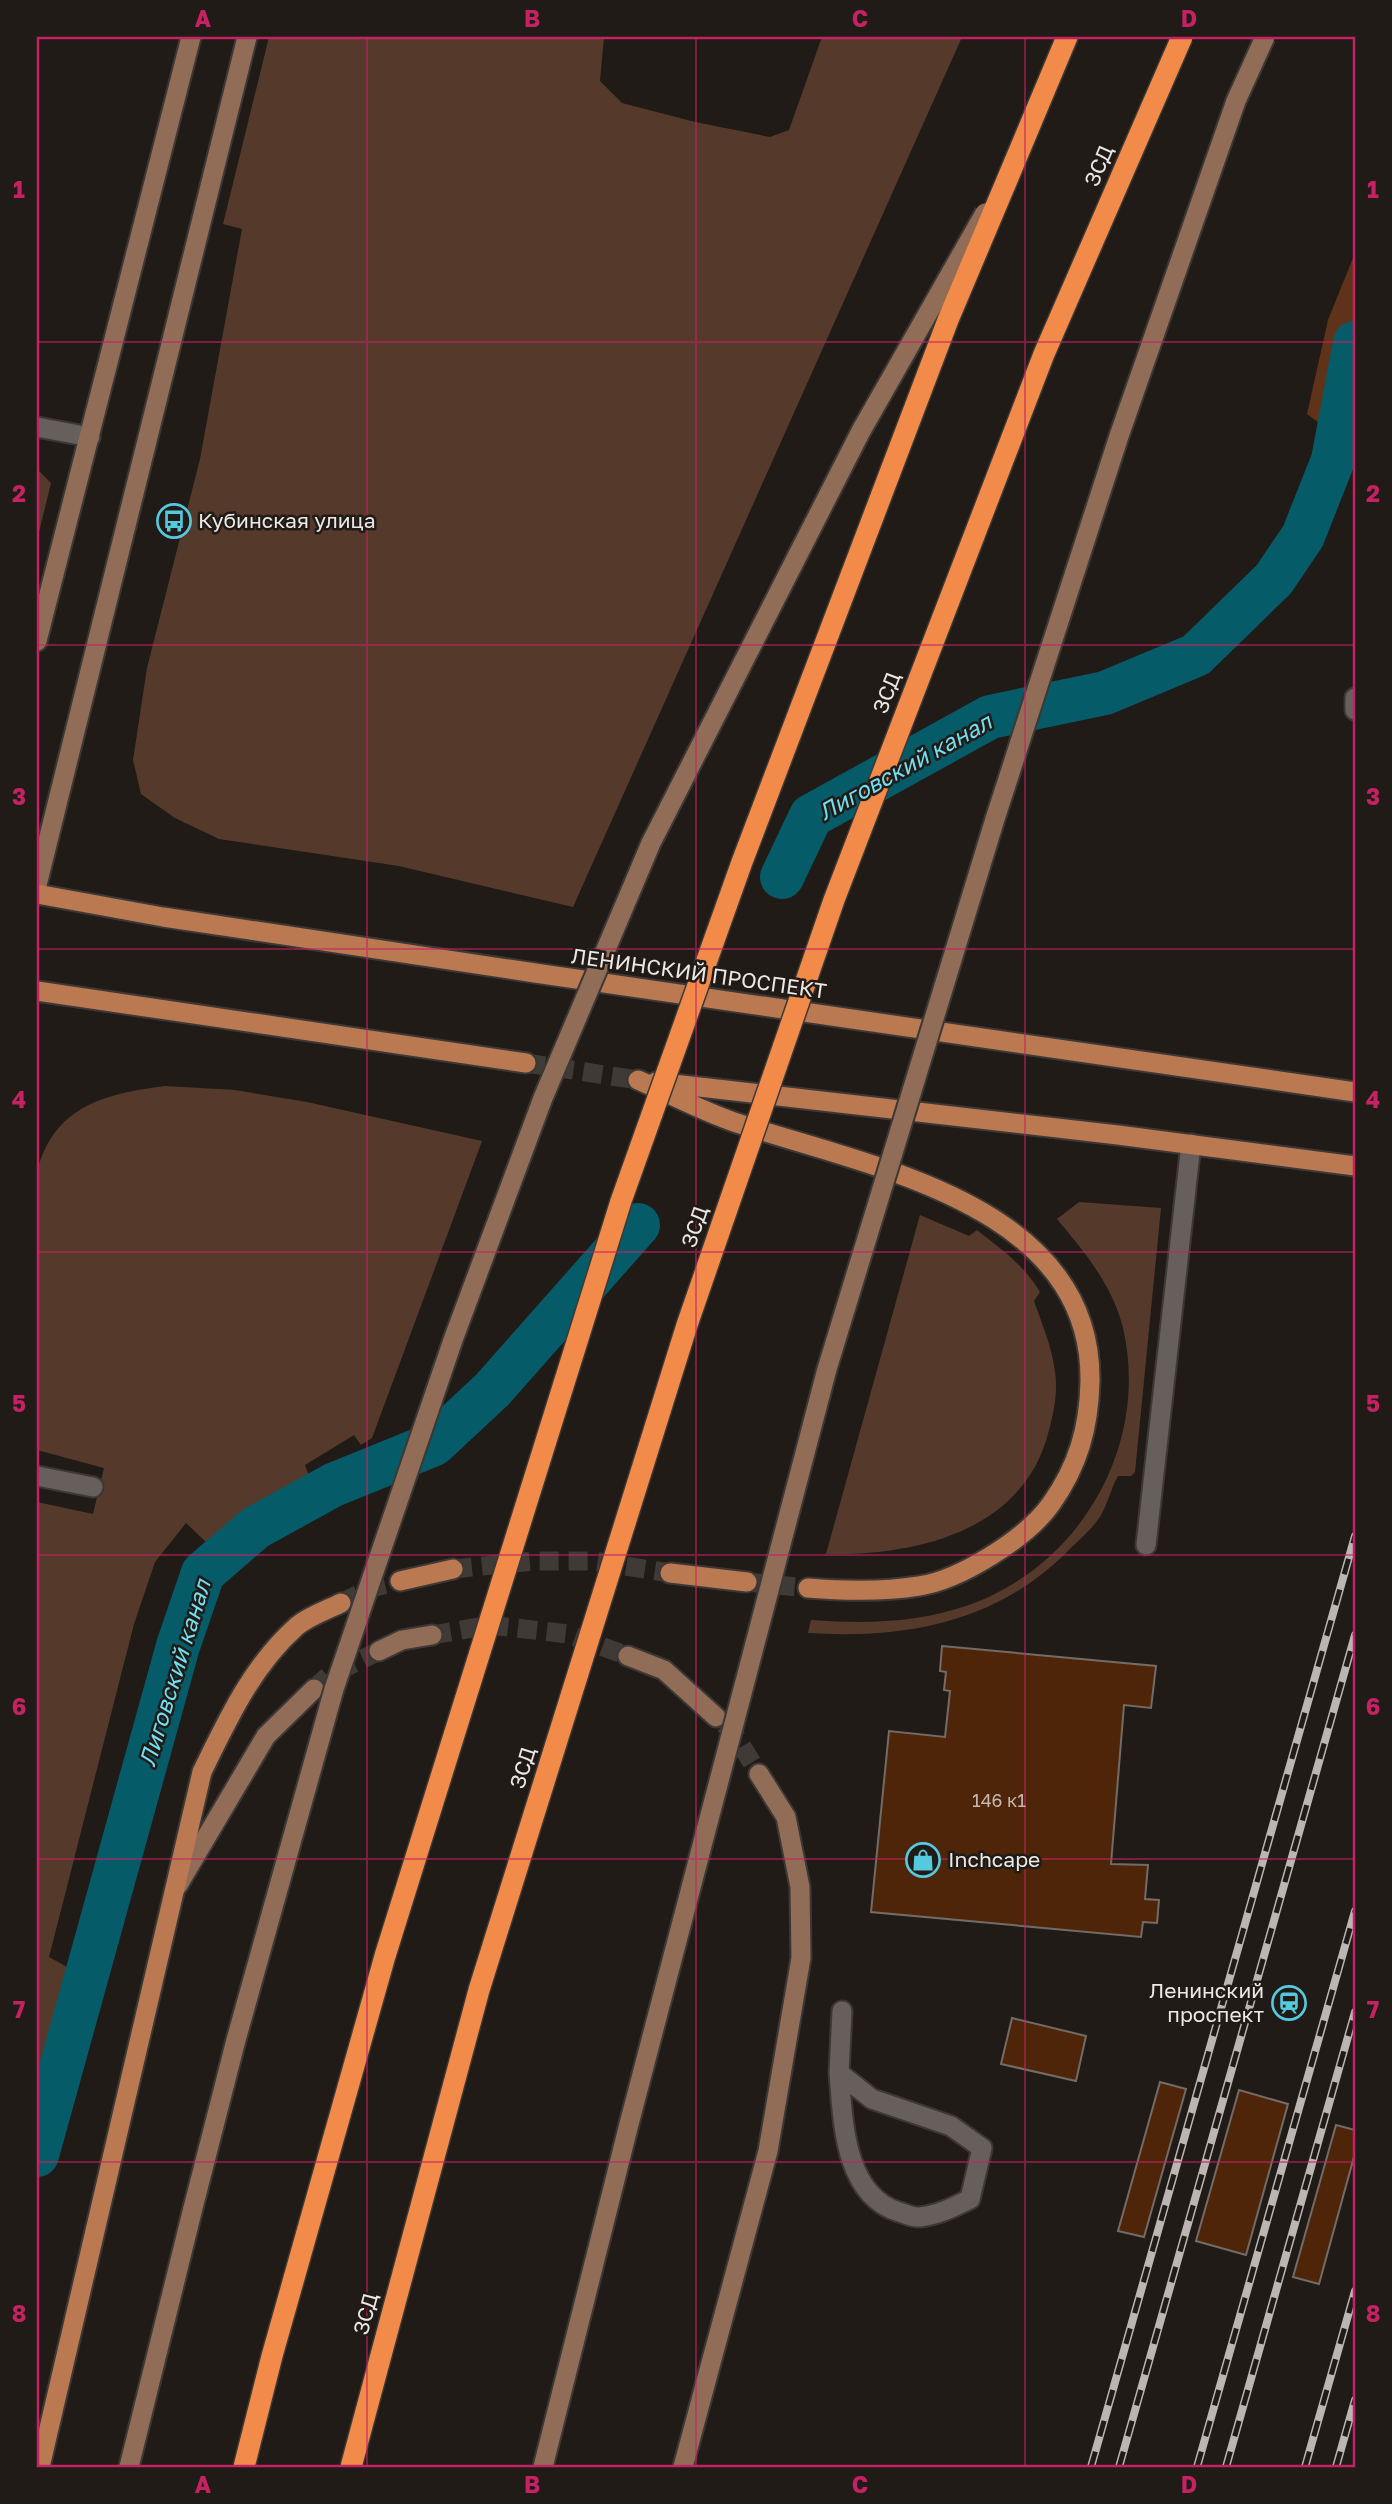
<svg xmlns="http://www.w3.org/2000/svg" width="1392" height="2504" font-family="'Golos Text',sans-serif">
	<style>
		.green { fill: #553a2b }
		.forest { fill: #5f3319 }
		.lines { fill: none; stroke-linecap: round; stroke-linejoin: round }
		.canal { stroke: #065b68; stroke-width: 44 }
		.building { fill: #4f2509; stroke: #736b66; stroke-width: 2 }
		.secondary-tunnel { stroke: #3f3a36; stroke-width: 19; stroke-dasharray: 19 10; stroke-linecap: butt }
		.primary-tunnel { stroke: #3f3a36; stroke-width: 19; stroke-dasharray: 19 10; stroke-linecap: butt }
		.service-casing { stroke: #3c3836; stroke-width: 23 }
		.secondary-casing { stroke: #3c3836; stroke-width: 23 }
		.primary-casing { stroke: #3c3836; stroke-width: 23 }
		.motorway-casing { stroke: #3c3836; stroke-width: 24 }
		.service { stroke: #675f5b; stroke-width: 19 }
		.secondary { stroke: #916c56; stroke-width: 19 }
		.primary { stroke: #ba7951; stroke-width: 19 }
		.motorway { stroke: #f28a4a; stroke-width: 21 }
		.rail-casing { stroke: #bbb6b3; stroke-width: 8 }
		.rail { stroke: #211b17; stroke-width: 5; stroke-dasharray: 16; stroke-linecap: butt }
		.secondary-bridge-casing { stroke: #3c3836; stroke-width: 23; stroke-linecap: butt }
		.motorway-bridge-casing { stroke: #3c3836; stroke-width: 24; stroke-linecap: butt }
		.secondary-bridge { stroke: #916c56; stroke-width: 19 }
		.motorway-bridge { stroke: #f28a4a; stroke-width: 21 }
		.grid { fill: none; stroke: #c42262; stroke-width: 2; stroke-opacity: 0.55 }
		.labels { text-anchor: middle; stroke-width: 5; stroke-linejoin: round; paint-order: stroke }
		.number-label { font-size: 18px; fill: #c5b7ae }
		.street-label { font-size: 21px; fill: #ece8e5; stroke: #211b17 }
		.poi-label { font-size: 21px; fill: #ece8e5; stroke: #211b17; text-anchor: start }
		.water-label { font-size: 23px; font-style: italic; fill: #72dff2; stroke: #211b17 }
		.neatline { fill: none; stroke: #c42262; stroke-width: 2.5 }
		.grid-label { font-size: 23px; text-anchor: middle; font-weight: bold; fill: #c42262 }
	</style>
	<rect width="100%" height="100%" fill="#211b17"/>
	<path class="green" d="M 269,37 L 604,37 L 600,81 L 622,103 L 695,122 L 770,137 L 789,130 L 822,37 L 962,37 L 573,907 L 399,866 L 219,839 L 175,818 L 141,794 L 133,760 L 147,668 L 200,459 L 242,229 L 223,224 Z
		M 37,469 L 51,483 L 37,540 Z
		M 165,1086 L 235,1090 L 307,1102 L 482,1141 L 372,1438 L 361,1445 L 354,1435 L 305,1465 L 309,1476 L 208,1544 L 186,1523 L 155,1562 L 134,1624 L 49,1957 L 71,1969 L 37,2101 L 37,1502 L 93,1514 L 104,1468 L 37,1450 L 37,1172 C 54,1106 104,1094 165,1086 Z
		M 1079,1202 L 1161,1208 L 1135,1472 L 1131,1476 L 1118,1476 C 1111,1488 1108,1503 1101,1515 C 1093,1529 1076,1542 1065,1554 C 994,1623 904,1639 808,1633 L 811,1620 C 865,1624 917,1623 969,1605 C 1081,1565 1150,1445 1123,1328 C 1113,1286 1084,1251 1057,1219 Z
		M 920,1215 L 969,1236 L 977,1230 C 1000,1248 1025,1266 1040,1292 L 1034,1301 C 1042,1324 1052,1347 1055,1372 C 1058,1391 1054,1412 1049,1430 C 1025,1531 916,1556 826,1554 Z"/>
	<path class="forest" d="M 1355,253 L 1355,428 L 1353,434 L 1337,436 L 1307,414 L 1328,320 Z"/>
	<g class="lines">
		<path class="canal" d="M 782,877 L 811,816 L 990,717 L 1105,693 L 1196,655 L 1274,579 L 1303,536 L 1333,460 L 1355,343
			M 37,2155 L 178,1646 L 203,1573 L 255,1528 L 333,1485 L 434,1444 L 492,1390 L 638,1225"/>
	</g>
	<path class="building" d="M 942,1646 L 1156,1666 L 1151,1708 L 1124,1705 L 1111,1864 L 1148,1865 L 1145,1899 L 1159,1900 L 1157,1923 L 1143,1922 L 1141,1937 L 871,1912 L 889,1731 L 945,1737 L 950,1691 L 944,1690 L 946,1672 L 940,1671 Z
		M 1012,2018 L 1086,2036 L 1076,2081 L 1001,2064 Z
		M 1160,2082 L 1186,2089 L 1144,2237 L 1118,2231 Z
		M 1239,2090 L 1288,2104 L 1246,2255 L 1196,2241 Z
		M 1336,2125 L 1355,2130 L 1355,2153 L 1319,2284 L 1293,2277 Z"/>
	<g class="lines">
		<path class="secondary-tunnel" d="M 432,1635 L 490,1625 L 568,1634 L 628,1656
			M 314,1689 L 328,1676 L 379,1651
			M 724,1724 L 733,1732 L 759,1774"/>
		<path class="primary-tunnel" d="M 526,1063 L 638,1080
			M 453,1569 L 534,1561 L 594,1561 L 670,1573
			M 747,1582 L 808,1588
			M 341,1603 L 371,1588 L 400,1581"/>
		<g class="service-casing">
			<path id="service" d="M 37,427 L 90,437
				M 1355,698 L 1355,710
				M 37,1476 L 93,1487
				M 1146,1545 L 1191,1144
				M 839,2073 C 843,2121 844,2195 899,2212 C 906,2214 913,2218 920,2217 C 938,2215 954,2207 970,2199 L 982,2148 L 951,2126 L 872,2099 L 839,2073 L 842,2011"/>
		</g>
		<g class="secondary-casing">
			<path id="secondary" d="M 37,641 L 191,37
				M 37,885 L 247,37
				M 379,1651 L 402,1640 L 432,1635
				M 628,1656 L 664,1670 L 716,1717
				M 178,1885 L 266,1736 L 314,1689
				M 129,2467 L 193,2208
				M 683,2467 L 768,2151 L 801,1958 L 800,1887 L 786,1817 L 759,1774"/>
		</g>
		<g class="primary-casing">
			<path id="primary" d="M 37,894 L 163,917 L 535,973 L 1355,1092
				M 37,991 L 526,1063
				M 638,1080 C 670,1094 702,1111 734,1122 C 864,1166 1092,1202 1090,1381 C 1089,1428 1078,1466 1051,1504 C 1027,1538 960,1580 919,1586 C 882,1592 844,1591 808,1588
				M 656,1082 L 1118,1135 L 1355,1166
				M 670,1573 L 747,1582
				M 400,1581 L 453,1569
				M 40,2467 L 202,1772 C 228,1719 252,1666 297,1626 C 309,1616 327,1610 341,1603"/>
		</g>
		<g class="motorway-casing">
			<path id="motorway" d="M 1015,161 L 1067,37"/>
		</g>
		<use href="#service" class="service"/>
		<use href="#secondary" class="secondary"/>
		<use href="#primary" class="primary"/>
		<use href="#motorway" class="motorway"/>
		<g class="rail-casing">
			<path id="rail" d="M 1091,2467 L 1355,1536
				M 1119,2467 L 1355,1635
				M 1197,2467 L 1355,1911
				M 1226,2467 L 1355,2012
				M 1305,2467 L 1355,2291
				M 1336,2467 L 1355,2400"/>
		</g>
		<use href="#rail" class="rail"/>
		<g class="secondary-bridge-casing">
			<path id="secondary-bridge" d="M 193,2208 L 236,2040 L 334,1689 L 453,1340 L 543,1098 L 651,843 L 861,431 L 985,213
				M 543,2467 L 629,2124 L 827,1369 L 995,819 L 1119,436 L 1236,101 L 1265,37"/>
		</g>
		<g class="motorway-bridge-casing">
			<path id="motorway-bridge" d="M 244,2467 L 272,2356 L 385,1956 L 621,1201 L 742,862 L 948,320 L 1015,161
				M 351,2467 L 479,1990 L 687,1325 L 834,900 L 1044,354 L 1182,37"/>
		</g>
		<use href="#secondary-bridge" class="secondary-bridge"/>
		<use href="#motorway-bridge" class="motorway-bridge"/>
	</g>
	<path class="grid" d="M 367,37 L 367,2467M 696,37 L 696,2467M 1025,37 L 1025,2467M 37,342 L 1355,342M 37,645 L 1355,645M 37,949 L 1355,949M 37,1252 L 1355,1252M 37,1555 L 1355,1555M 37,1859 L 1355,1859M 37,2162 L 1355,2162"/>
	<defs>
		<g id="bus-ring" transform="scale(1.75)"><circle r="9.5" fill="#211b17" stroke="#55cade" stroke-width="1.5"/><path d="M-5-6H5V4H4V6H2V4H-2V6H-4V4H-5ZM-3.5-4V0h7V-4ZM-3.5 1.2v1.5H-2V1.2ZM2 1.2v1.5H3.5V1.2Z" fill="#55cade"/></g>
		<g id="shop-ring" transform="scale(1.75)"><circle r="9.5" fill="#211b17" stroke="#55cade" stroke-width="1.5"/><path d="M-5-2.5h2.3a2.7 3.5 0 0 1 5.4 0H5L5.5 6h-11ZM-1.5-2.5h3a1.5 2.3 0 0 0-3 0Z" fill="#55cade"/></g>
		<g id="station-ring" transform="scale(1.75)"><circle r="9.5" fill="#211b17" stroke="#55cade" stroke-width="1.5"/><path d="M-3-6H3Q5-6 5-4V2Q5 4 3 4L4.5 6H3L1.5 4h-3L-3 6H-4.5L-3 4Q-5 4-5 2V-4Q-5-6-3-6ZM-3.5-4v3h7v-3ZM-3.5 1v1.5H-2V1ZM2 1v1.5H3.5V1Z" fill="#55cade"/></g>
	</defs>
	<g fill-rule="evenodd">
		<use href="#bus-ring" x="174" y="521"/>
		<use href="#shop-ring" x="923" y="1860"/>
		<use href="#station-ring" x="1289" y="2003"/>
	</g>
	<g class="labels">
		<g class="number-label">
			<text x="999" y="1807">146 к1</text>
		</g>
		<g class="street-label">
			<text transform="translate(1099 166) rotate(-67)" y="7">ЗСД</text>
			<text transform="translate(887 693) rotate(-69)" y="7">ЗСД</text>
			<text transform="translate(699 974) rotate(8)" y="7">ЛЕНИНСКИЙ ПРОСПЕКТ</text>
			<text transform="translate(695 1227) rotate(-71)" y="7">ЗСД</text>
			<text transform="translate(523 1768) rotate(-73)" y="7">ЗСД</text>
			<text transform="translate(366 2314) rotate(-75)" y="7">ЗСД</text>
		</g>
		<g class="poi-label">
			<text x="198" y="528">Кубинская улица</text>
			<text x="948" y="1867">Inchcape</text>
			<text x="1264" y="1998" text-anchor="end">Ленинский<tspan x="1264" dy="24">проспект</tspan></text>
		</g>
		<g class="water-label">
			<text transform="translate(905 767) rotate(-29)" y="8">Лиговский канал</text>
			<text transform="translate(175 1673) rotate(-73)" y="8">Лиговский канал</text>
		</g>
	</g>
	<rect width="1392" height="2504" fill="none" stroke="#211b17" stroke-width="77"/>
	<rect x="38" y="38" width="1316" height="2428" class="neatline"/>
	<g class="grid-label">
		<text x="203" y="27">A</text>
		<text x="532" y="27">B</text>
		<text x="860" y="27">C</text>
		<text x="1189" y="27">D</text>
		<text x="19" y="198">1</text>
		<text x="1373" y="198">1</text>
		<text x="19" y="502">2</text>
		<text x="1373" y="502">2</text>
		<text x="19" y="805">3</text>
		<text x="1373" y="805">3</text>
		<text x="19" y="1108">4</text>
		<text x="1373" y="1108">4</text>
		<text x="19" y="1412">5</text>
		<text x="1373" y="1412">5</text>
		<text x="19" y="1715">6</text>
		<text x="1373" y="1715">6</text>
		<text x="19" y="2018">7</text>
		<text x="1373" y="2018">7</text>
		<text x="19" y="2322">8</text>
		<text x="1373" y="2322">8</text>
		<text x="203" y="2493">A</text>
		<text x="532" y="2493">B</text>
		<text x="860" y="2493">C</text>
		<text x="1189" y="2493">D</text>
	</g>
</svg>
